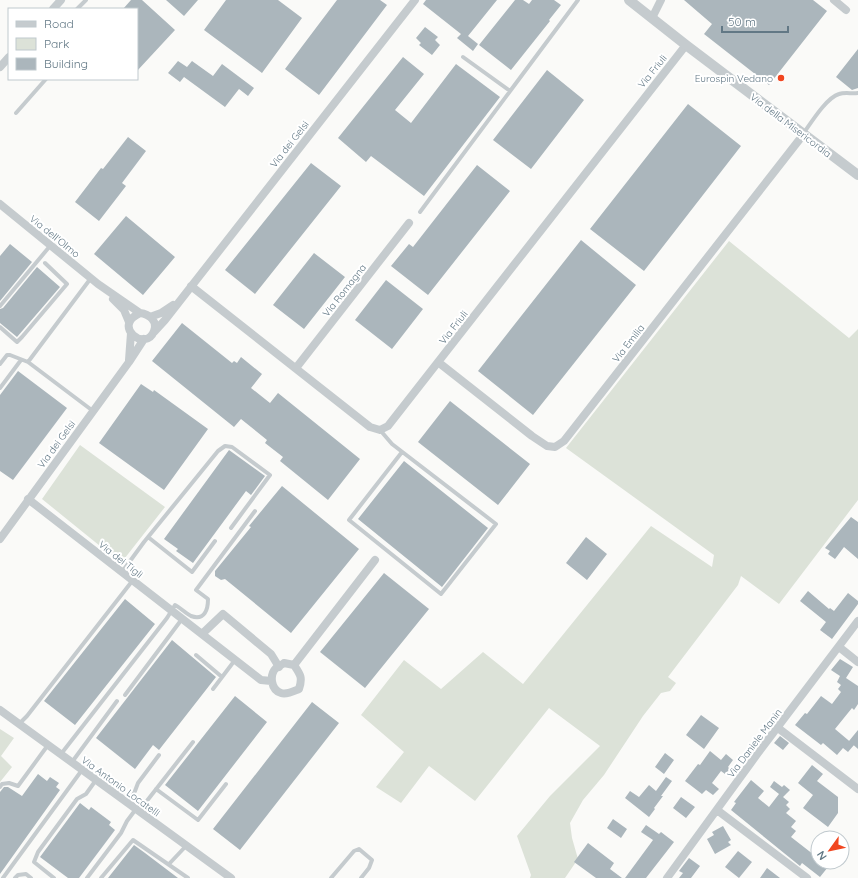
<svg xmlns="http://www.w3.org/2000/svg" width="858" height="878" font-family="Quicksand,sans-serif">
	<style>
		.green { fill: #dce2d8 }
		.building { fill: #abb6bc }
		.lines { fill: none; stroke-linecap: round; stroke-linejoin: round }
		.service { stroke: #c5cbce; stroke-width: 4 }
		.minor { stroke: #c5cbce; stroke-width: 8 }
		.tertiary { stroke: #c5cbce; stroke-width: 10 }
		.poi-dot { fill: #f14620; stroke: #fff; stroke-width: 1.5 }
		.labels { text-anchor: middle; stroke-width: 4; stroke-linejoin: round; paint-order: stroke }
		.street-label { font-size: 10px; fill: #627885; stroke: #fff }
		.poi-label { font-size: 10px; fill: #627885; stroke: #fff; text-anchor: end }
	</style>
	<rect width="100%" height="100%" fill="#fafaf8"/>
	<path class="green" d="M 729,241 L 849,338 L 858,329 L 858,500 L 779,604 L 741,576 L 738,585 L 668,677 L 676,683 L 670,691 L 661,693 L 643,716 L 604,775 L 583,800 L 570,823 L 572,838 L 578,859 L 565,878 L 530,878 L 531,875 L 517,836 L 550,796 L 600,746 L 549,708 L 475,801 L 429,766 L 401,803 L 376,787 L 404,752 L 361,715 L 404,660 L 441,689 L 483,652 L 523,684 L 651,526 L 712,567 L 714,555 L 566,448 Z
		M 80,445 L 165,507 L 121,563 L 42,499 Z
		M 0,729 L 14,738 L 1,756 L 12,767 L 0,782 Z"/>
	<path class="building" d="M 131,0 L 142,0 L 175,30 L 137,71 L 137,9 L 123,9 Z
		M 166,0 L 198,0 L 184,16 Z
		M 226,0 L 278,0 L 302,18 L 262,73 L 204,30 Z
		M 337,0 L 380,0 L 387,5 L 319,95 L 285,69 Z
		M 426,0 L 497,0 L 468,36 L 478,44 L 473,51 L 457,38 L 461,34 L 423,4 Z
		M 515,0 L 523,0 L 529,4 L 532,0 L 554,0 L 561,5 L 549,20 L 550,21 L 511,70 L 479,45 Z
		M 684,0 L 813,0 L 827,11 L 769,85 L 704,34 L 712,24 Z
		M 425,27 L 438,37 L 435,40 L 440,45 L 432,55 L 419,45 L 421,43 L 416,38 Z
		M 858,49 L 858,88 L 852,90 L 836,77 Z
		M 403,57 L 424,74 L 395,110 L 411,123 L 456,64 L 500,97 L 424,196 L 371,156 L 366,162 L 338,138 Z
		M 178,61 L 187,67 L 192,61 L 213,76 L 222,64 L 254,88 L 248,96 L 239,89 L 225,107 L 184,77 L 180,82 L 168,73 Z
		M 547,70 L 584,100 L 531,169 L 493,140 Z
		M 688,104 L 741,146 L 644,271 L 590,229 Z
		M 128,137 L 146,151 L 122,183 L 126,186 L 99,221 L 75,202 L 101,168 L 103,169 Z
		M 311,163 L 341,186 L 255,294 L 225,270 Z
		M 477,165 L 510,191 L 428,295 L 391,266 L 409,244 L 413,247 Z
		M 126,216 L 175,257 L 143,295 L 94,254 Z
		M 581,240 L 636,285 L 533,415 L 478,371 Z
		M 10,244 L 32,262 L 0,301 L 0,256 Z
		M 314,253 L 345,277 L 304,329 L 273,305 Z
		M 37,267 L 60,287 L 17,337 L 0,323 L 0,309 L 3,308 Z
		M 386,280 L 423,309 L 392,349 L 355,320 Z
		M 182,323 L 232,363 L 234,361 L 237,363 L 241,357 L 262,374 L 251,388 L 270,403 L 278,393 L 360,459 L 328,500 L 280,461 L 283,457 L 265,443 L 267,440 L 241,419 L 234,427 L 152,361 Z
		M 18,371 L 67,408 L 13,480 L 0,471 L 0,395 Z
		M 141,384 L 153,392 L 154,390 L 208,429 L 164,490 L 99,443 Z
		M 450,401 L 530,464 L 498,505 L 418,442 Z
		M 229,450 L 265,476 L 251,495 L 246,491 L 193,563 L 176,551 L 178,549 L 164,539 Z
		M 404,461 L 488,528 L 442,587 L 358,519 Z
		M 282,486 L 359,549 L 291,633 L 225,579 L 221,580 L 215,576 L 215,571 L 251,527 L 249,526 Z
		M 851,517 L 858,522 L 858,559 L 844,547 L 835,559 L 828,554 L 830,551 L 825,548 Z
		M 586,537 L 607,554 L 587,580 L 566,563 Z
		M 384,573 L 429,609 L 365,688 L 320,652 Z
		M 808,591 L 829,609 L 830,608 L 834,611 L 848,593 L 858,601 L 858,604 L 832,639 L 820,630 L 826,622 L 800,601 Z
		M 125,599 L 155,624 L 75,725 L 44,701 Z
		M 172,640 L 216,677 L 159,750 L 153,745 L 135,769 L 96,738 Z
		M 840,659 L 853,667 L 846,678 L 858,686 L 858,704 L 854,710 L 852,708 L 835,729 L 854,745 L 848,752 L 843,748 L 837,755 L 823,743 L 821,745 L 795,725 L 805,713 L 807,714 L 821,696 L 832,704 L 841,692 L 838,689 L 841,685 L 837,682 L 840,676 L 831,670 Z
		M 235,696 L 267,722 L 198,811 L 165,785 Z
		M 312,702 L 339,723 L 240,850 L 213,829 Z
		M 701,715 L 719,728 L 704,749 L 686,735 Z
		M 858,730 L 858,749 L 849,741 Z
		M 780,736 L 789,743 L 783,750 L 774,743 Z
		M 710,751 L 721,760 L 726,754 L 733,760 L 728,767 L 730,769 L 725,774 L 721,771 L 712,783 L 719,789 L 713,795 L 706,790 L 702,794 L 685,781 L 698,764 L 700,765 Z
		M 665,753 L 674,760 L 664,774 L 655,767 Z
		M 812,765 L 823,774 L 817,781 L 838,797 L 838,813 L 828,827 L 803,808 L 813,795 L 798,783 Z
		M 38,774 L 47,781 L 50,777 L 59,783 L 56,787 L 60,790 L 0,874 L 0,792 L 4,787 L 8,787 L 22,796 Z
		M 666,777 L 672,781 L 661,796 L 663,796 L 654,808 L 655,809 L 649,817 L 625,798 L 630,791 L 639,797 L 649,785 L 656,791 Z
		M 751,780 L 764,791 L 758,798 L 769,807 L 779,794 L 770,787 L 774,781 L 782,787 L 784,785 L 790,790 L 783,797 L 789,802 L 786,805 L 790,809 L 786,813 L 796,821 L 791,827 L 796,831 L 791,837 L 818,858 L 818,862 L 832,862 L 820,877 L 802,863 L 800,866 L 731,810 L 736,803 L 734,802 Z
		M 681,797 L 695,807 L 686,818 L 673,808 Z
		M 80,803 L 89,810 L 91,807 L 111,822 L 109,825 L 115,830 L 79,878 L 68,878 L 40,857 Z
		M 613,819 L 627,829 L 621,838 L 607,828 Z
		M 646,825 L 659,834 L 661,832 L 674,842 L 646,878 L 625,878 L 653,840 L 641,832 Z
		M 723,826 L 731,840 L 728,842 L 731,845 L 715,854 L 707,839 L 714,835 L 712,832 Z
		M 588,843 L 614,863 L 610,869 L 622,878 L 596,878 L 574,862 Z
		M 134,845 L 145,853 L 178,878 L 108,878 Z
		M 738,851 L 752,862 L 739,878 L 725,867 Z
		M 689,858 L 700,866 L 691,878 L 679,878 L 683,873 L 679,871 Z
		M 767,868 L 780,878 L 760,878 Z"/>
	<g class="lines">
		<path class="service" d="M 77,9 L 86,0
			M 463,57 L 510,91
			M 16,113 L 46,79
			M 803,134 C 811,123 826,98 839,94 C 845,92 852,94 858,93
			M 420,212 L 578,0
			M 0,306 L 50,246
			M 0,327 L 17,342 L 22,337 L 67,284 L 45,263
			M 28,362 L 93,411
			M 0,364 L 7,355 L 10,355 L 28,362 L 91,278
			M 0,388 L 21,360
			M 380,430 L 392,444 L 496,524 L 441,594 L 349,520 L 402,452
			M 148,537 L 192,572 L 215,541
			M 122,572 L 144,542 L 218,451 L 225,446 L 232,447 L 270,475 L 231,528
			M 196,655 L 222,677
			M 213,689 L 235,660
			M 125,695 L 182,619
			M 19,724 L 27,716 L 133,580
			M 61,754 L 167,618 L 175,605 C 181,608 185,613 191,616 C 205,621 208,609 208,599 L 196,590 L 255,511
			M 72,762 L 117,701
			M 0,787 L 2,784 L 9,783 L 18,786 L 48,745
			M 156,789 L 198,820 L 226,784
			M 128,803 L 135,791 L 138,783 L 159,755
			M 139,811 L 193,742
			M 169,864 L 186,846
			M 3,878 L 82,770
			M 15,878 L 18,875 L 26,874 L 31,878
			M 54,878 L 34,862 L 38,852 L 77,799 L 86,794 L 96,780
			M 87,878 L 121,833 L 127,821 L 136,809
			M 101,878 L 133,840 L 188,878
			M 331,878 L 354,851 L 359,849 L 372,860 L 369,868 L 361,878"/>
		<path class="minor" d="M 834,0 L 846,10
			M 53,9 L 61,0
			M 652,18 L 661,0
			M 0,67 L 9,57
			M 0,204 L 98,284 L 140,313 C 149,314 158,321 154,331 C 146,353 111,326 140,313
			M 191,286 L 370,427 L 380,430 L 388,426 L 686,45
			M 113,299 L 124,310 L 129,322
			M 150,317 L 161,313 L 173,305
			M 154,332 L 165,320 L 415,0
			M 129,360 L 131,333
			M 438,362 L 532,436 L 547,446 L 555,447 L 564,441 L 803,135
			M 296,368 L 409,223
			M 28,499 L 261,680 L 271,681
			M 0,539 L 129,362 L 144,339
			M 202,634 L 223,614 L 271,654 L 279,667
			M 839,647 L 858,662
			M 284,663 L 294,665 C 300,674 303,677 299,689 C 294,691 287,695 281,693 C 271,690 269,675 276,668 C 278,666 282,665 284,663 Z
			M 294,665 L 375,560
			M 0,710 L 231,878
			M 778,728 L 858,789
			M 717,810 L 807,878
			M 667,878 L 758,753 L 858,621"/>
		<path class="tertiary" d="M 629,0 L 686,45 L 858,175"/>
	</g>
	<circle class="poi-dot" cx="781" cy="78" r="4"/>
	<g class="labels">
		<g class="street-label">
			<text transform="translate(652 71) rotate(-51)" y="4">Via Friuli</text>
			<text transform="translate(791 125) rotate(37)" y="4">Via della Misericordia</text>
			<text transform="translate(289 144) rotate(-52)" y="4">Via dei Gelsi</text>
			<text transform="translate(55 236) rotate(39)" y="4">Via dell'Olmo</text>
			<text transform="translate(344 290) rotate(-52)" y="4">Via Romagna</text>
			<text transform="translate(453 327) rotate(-52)" y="4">Via Friuli</text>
			<text transform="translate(628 343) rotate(-52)" y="4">Via Emilia</text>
			<text transform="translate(56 444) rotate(-54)" y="4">Via dei Gelsi</text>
			<text transform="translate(121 559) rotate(38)" y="4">Via dei Tigli</text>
			<text transform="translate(754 743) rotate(-53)" y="4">Via Daniele Manin</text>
			<text transform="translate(121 786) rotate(36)" y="4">Via Antonio Locatelli</text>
		</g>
		<g class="poi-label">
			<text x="773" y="82">Eurospin Vedano</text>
		</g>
	</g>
	<rect x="8" y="8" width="130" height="72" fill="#ffffff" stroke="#c0c9ce"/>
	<rect x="16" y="21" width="20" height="6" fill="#c5cbce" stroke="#c0c9ce"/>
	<text x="44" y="28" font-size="12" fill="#627885">Road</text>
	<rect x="16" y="38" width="20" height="12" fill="#dce2d8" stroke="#c0c9ce"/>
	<text x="44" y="48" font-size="12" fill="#627885">Park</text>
	<rect x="16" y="58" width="20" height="12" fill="#abb6bc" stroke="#c0c9ce"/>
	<text x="44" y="68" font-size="12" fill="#627885">Building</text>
	<g transform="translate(830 850) rotate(237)"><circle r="19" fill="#ffffff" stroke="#c0c9ce"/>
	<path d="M0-3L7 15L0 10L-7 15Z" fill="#f14620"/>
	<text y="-6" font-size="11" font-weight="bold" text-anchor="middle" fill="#627885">N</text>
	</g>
	<path d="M722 26v6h66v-6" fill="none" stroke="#627885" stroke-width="2"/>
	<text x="728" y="26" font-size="12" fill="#627885" stroke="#ffffff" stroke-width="3" paint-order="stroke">50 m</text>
</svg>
